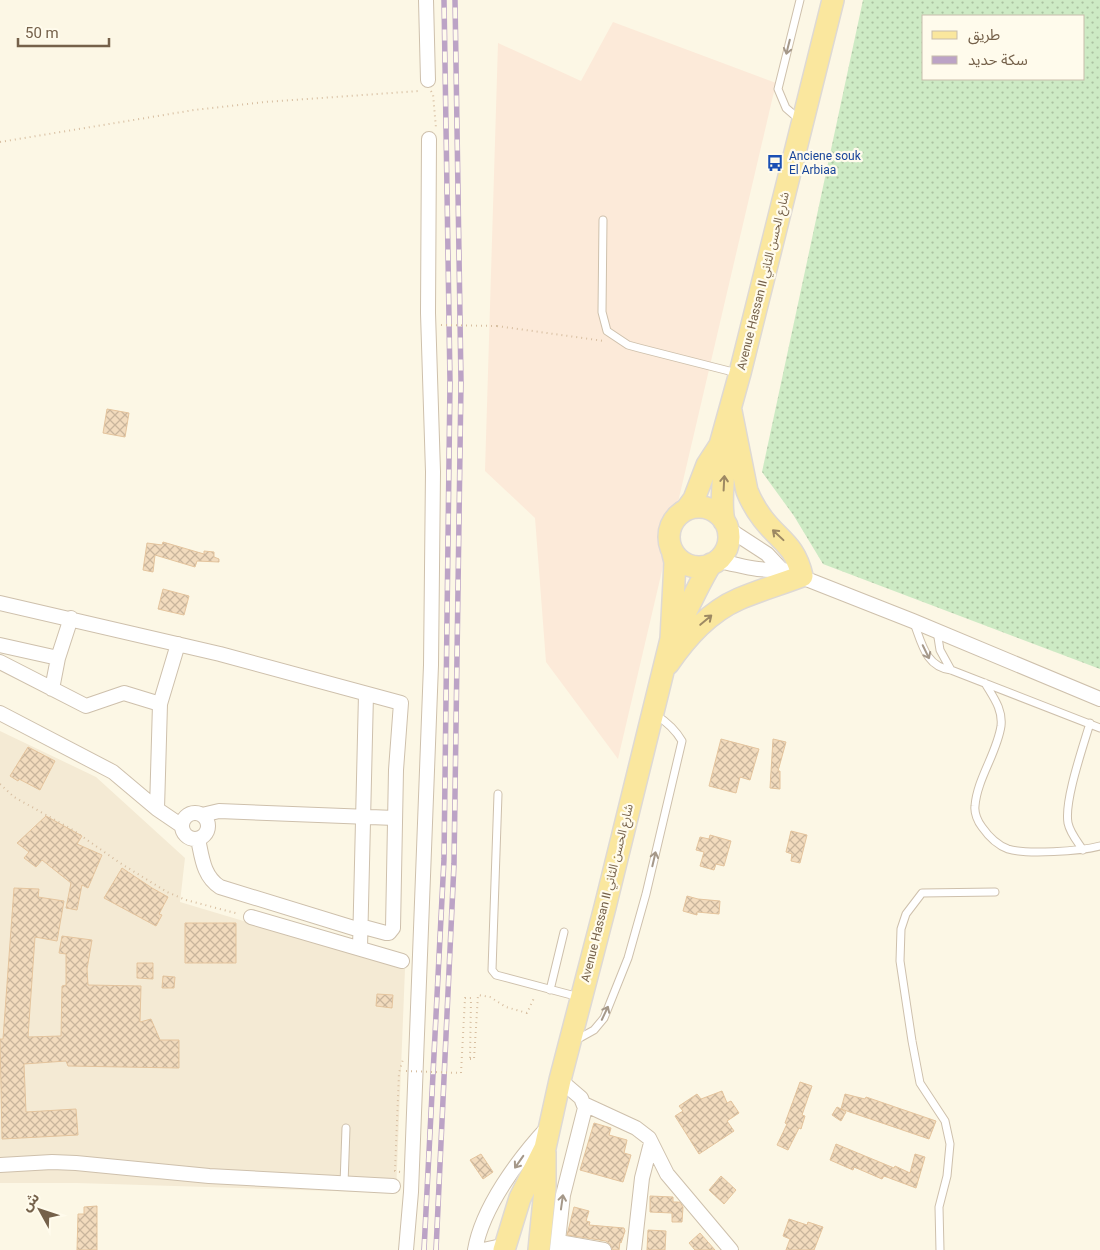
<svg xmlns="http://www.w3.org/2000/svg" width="1100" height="1250" font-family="Roboto,'Noto Sans Arabic',sans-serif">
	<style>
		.residential { fill: #f4ead4 }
		.commercial { fill: #fcead9 }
		.grass { fill: url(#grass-dots); fill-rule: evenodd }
		.building { fill: url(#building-cross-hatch); stroke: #e4c49d }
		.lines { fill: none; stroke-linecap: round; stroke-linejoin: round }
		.lane-casing { stroke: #cec0ac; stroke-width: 9 }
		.street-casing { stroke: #cec0ac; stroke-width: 16 }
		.primary-casing { stroke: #ded9d4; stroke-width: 24 }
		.path { stroke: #d7bea0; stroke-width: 2; stroke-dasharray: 1 4; stroke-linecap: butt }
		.lane { stroke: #fff; stroke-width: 7 }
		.street { stroke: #fff; stroke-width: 14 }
		.primary { stroke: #fae79e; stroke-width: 21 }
		.rail-casing { stroke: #bca3c6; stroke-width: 5.5 }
		.rail { stroke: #fffbec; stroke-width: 4; stroke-dasharray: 11; stroke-linecap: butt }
		.path-bridge { stroke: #d7bea0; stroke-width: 2; stroke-dasharray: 1 4; stroke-linecap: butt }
		.oneway { stroke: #a59889 }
		.oneway2 { stroke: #9d8963 }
		.labels { text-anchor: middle; stroke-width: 4.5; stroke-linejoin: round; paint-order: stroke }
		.transit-label { font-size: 12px; fill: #164399; stroke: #fffbec; text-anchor: start }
		.street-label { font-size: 12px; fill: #75614a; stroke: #fffbec }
	</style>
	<defs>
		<pattern id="grass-dots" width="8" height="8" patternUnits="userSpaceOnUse" patternTransform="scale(1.25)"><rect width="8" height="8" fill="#cdeac4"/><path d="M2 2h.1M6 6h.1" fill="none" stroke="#abc1a1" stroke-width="1.8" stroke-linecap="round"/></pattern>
		<pattern id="building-cross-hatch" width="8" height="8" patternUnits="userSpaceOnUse" patternTransform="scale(1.25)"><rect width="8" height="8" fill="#f2dbbd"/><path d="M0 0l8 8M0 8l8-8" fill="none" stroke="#c9b59c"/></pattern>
	</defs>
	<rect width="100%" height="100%" fill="#fcf7e5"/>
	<path class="residential" d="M 0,731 L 96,777 L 185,858 L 180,902 L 405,969 L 396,1193 L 77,1183 L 0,1183 Z"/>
	<path class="commercial" d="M 613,22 L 776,83 L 618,759 L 546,662 L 535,518 L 485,471 L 498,43 L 581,81 Z"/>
	<path class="grass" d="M 863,0 L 1100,0 L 1100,669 L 823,564 L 794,516 L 762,472 ZM 924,16 L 1084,16 L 1084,79 L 924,79 Z"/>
	<path class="building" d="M 107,409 L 129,413 L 125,437 L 103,433 Z
		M 163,542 L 204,554 L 204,551 L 214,552 L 214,557 L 219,559 L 219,562 L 197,561 L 195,567 L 155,555 L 153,572 L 143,570 L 147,543 L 162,545 Z
		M 163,589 L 189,596 L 184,615 L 158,609 Z
		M 721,739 L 759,749 L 750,780 L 740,777 L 736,793 L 709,786 Z
		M 773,739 L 786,742 L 778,771 L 780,771 L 780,789 L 770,788 Z
		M 28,747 L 55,761 L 40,790 L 19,779 L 18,781 L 10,776 Z
		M 46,816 L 82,836 L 77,844 L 102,855 L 88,888 L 82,885 L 77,910 L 66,908 L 71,883 L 42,860 L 36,867 L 24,858 L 29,852 L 17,843 Z
		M 791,831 L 807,835 L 800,863 L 791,861 L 792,854 L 786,852 Z
		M 710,835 L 731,841 L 724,866 L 716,864 L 714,870 L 700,866 L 704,852 L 696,850 L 700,837 L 709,839 Z
		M 122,868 L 152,888 L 168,897 L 159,914 L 162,915 L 156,926 L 104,898 Z
		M 14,888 L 39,889 L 38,897 L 64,901 L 57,941 L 35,937 L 28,1037 L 61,1036 L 62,986 L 66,985 L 66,954 L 59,953 L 62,936 L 92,940 L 87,969 L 88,985 L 141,986 L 140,1022 L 151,1019 L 160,1040 L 179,1040 L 179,1068 L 68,1066 L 66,1061 L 24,1064 L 26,1112 L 76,1109 L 78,1135 L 2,1139 L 0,1039 L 3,1039 Z
		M 687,896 L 698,899 L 720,901 L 719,914 L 697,912 L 697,915 L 683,911 Z
		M 185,923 L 236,923 L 236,963 L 185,963 Z
		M 137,963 L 153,963 L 153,979 L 137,978 Z
		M 163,976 L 175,977 L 174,988 L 162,988 Z
		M 377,994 L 393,995 L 392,1008 L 376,1006 Z
		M 800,1082 L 812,1086 L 802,1115 L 805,1116 L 801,1129 L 799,1128 L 788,1150 L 777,1145 L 787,1124 L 785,1123 Z
		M 722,1091 L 727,1103 L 731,1101 L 739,1113 L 727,1121 L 734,1131 L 699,1154 L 675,1116 L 683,1111 L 679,1106 L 697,1094 L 701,1099 Z
		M 845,1094 L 865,1099 L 866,1097 L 936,1121 L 929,1139 L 841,1109 L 846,1112 L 841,1121 L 832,1115 L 837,1107 L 841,1109 Z
		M 594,1123 L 611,1128 L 609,1135 L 627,1140 L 624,1153 L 631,1155 L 623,1182 L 580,1170 Z
		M 836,1144 L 894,1168 L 895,1166 L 910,1173 L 915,1154 L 925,1157 L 916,1188 L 884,1176 L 882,1179 L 854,1167 L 853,1170 L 830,1160 Z
		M 481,1154 L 493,1172 L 483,1179 L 470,1160 Z
		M 721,1176 L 736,1190 L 724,1204 L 709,1190 Z
		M 650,1196 L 673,1197 L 673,1202 L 680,1202 L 683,1207 L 682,1222 L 672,1222 L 672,1213 L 650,1212 Z
		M 97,1206 L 97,1250 L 77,1250 L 78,1214 L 84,1214 L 84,1207 Z
		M 574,1207 L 589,1211 L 586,1221 L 590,1222 L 589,1225 L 624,1228 L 625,1231 L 621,1243 L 620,1242 L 619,1250 L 613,1250 L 610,1244 L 606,1241 L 567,1235 Z
		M 789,1219 L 807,1225 L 808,1222 L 823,1227 L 814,1250 L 786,1250 L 790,1239 L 783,1236 Z
		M 648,1230 L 666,1231 L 665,1250 L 647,1250 Z
		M 700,1233 L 715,1250 L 695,1250 L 689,1243 Z"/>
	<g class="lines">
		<g class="lane-casing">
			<path id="lane" d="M 800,0 L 778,89 L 786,108 L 801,121
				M 603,220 L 602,312 L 607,331 L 628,345 L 639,348 L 737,373
				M 914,623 C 922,644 926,667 951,670 L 1100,728
				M 937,631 L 940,650 L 951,670
				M 985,683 C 993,697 1003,709 1001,726 C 997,753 977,779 975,806 C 974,813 978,822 982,827 C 989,837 997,845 1008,849 C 1027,855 1080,851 1100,846
				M 498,794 L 492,970 L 496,975 L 579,997
				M 1083,850 C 1077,841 1070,833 1068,823 C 1064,801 1083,747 1090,723
				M 550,990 L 564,932
				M 576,1040 L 594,1030 L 604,1018 L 628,958 L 646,894 L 682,741 C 675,729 667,722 656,715
				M 344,1184 L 346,1128
				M 940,1250 L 939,1207 L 947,1176 L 950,1144 L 945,1121 L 920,1083 L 912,1041 L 900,961 L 901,929 L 906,914 L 922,893 L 995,892"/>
		</g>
		<g class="street-casing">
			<path id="street" d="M 426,0 L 428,80
				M 727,528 L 767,554 L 781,569
				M 718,561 C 742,565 756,572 781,569 L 913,621 L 1100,699
				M 0,603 L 220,654 L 401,703 L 396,770 L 393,928 L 389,933 L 386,933 L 360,926
				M 0,645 L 58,658
				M 0,662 L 86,706 L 124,693 L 160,704
				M 52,689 L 58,658 L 71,618
				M 0,713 L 113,772 L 157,809 L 182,826
				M 157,809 L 160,704 L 178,644
				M182 826a13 13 0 1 1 26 0a13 13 0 1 1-26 0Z
				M 202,815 L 219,811 L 395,818
				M 198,839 C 202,857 203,876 220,887 L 360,930
				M 251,917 L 402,961
				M 360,948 L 366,694
				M 584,1104 L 636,1128 L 649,1138 L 667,1174 L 731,1250
				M 0,1165 L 52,1162 L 76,1163 L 209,1176 L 393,1186
				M 559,1242 L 604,1250
				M 406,1250 L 411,1192 L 431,665 L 433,472 L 428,313 L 429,139
				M 475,1250 C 482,1208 519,1158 548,1127
				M 483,1250 L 497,1247 L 504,1249
				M 557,1250 L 563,1195 L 585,1108 L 581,1098 L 560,1080
				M 634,1250 L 642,1178 L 651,1143"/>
		</g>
		<g class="primary-casing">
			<path id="primary" d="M 720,445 C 729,471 718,495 724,521
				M669 537a30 30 0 1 1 60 0a30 30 0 1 1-60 0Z
				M 686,510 L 694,499 L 707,465 L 720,445 L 740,373 L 833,0
				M 671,639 C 686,615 696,588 711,564
				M 668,664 C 687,637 709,612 739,599 C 760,590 781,584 802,576 C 795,545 780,541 763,519 C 756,510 751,501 747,491 L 731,411
				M 504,1250 L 520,1198 L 545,1148 L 560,1080 L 605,907 L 671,639 L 675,562 L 673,554
				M 539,1250 L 545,1189 L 545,1153"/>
		</g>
		<path class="path" d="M 431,91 L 433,94 L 436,128
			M 0,142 L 194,110 L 265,102 L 419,91
			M 497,326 L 604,341
			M 0,784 L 14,797 L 73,830 L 120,863 L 167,892 L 186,900 L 239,914
			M 470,1059 L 474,1059 L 478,995 L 490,997 L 506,1007 L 527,1013 L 535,996
			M 461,1073 L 465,998 L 471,998 L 470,1059
			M 400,1172 L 395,1171 L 399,1073 L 403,1059"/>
		<use href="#lane" class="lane"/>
		<use href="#street" class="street"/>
		<use href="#primary" class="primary"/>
		<g class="rail-casing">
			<path id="rail" d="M 424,1250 L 444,859 L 450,382 L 444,0
				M 436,1250 L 454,864 L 461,382 L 455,0"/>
		</g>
		<use href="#rail" class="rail"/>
		<path class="path-bridge" d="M 441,325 L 497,326
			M 406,1071 L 461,1073"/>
	</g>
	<defs><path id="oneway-shaft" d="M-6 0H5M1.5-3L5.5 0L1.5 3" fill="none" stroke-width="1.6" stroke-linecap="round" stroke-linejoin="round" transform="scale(1.25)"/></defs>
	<g class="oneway">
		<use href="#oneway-shaft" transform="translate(788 47) rotate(104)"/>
		<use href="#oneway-shaft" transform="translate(926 652) rotate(64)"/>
		<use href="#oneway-shaft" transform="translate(654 859) rotate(-77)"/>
		<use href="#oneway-shaft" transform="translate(605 1013) rotate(-65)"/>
		<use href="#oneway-shaft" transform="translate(519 1162) rotate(125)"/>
		<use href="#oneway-shaft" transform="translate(562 1202) rotate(-82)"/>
	</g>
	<g class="oneway2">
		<use href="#oneway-shaft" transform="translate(724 483) rotate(-87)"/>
		<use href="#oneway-shaft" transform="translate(778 535) rotate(-137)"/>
		<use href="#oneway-shaft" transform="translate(706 620) rotate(-40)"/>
	</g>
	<defs>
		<g id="bus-bare" transform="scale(1.35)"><path d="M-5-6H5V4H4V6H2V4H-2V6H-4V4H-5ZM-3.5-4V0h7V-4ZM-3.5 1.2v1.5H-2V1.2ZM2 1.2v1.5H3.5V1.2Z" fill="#1a4fb4" stroke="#fffbec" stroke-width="2.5" paint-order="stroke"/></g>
	</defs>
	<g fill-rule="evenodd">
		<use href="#bus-bare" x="775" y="163"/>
	</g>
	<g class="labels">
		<g class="transit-label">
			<text x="789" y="160">Anciene souk<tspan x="789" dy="14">El Arbiaa</tspan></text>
		</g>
		<g class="street-label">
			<text transform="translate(763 281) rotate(-76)" y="4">Avenue Hassan II شارع الحسن الثاني</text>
			<text transform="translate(607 893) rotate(-76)" y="4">Avenue Hassan II شارع الحسن الثاني</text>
		</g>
	</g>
	<rect x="922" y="15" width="162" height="65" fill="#fffbec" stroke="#c8bdab"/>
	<rect x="932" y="31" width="25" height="8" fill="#fae79e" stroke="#c8bdab"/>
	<text x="968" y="40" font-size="15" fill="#75614a">طريق</text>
	<rect x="932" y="56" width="25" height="8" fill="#bca3c6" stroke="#c8bdab"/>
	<text x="968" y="65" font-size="15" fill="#75614a">سكة حديد</text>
	<g transform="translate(40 1210) rotate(310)" stroke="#fffbec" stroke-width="4" paint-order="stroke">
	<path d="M0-4L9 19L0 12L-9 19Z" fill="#75614a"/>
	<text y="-8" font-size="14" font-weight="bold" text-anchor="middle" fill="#75614a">ش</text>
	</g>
	<path d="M18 38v8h91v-8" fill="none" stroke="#75614a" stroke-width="2.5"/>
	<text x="25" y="38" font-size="15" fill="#75614a" stroke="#fffbec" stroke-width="4" paint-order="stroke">50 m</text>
</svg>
